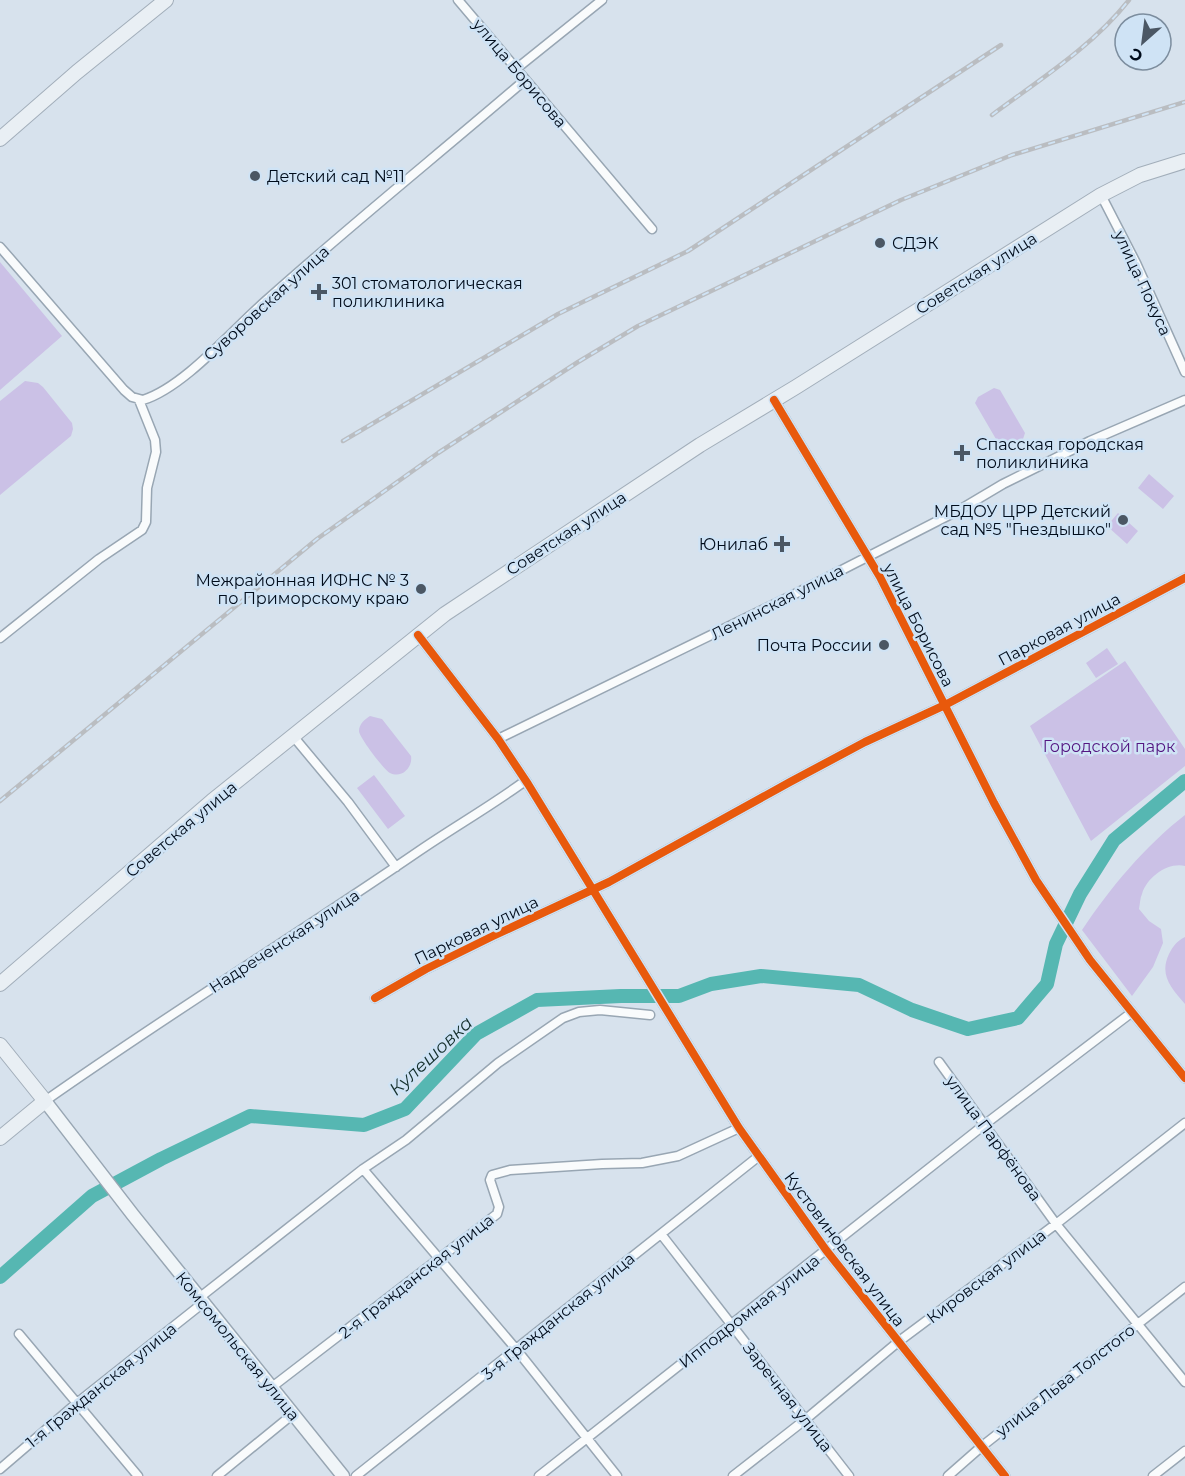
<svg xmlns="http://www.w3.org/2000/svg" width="1185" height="1476" font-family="Montserrat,sans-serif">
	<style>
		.green { fill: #cbc1e6 }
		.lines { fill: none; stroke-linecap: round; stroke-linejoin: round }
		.river { stroke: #56b7b2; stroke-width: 14 }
		.street-casing { stroke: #98a6b3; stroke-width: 11 }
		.secondary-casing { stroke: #98a6b3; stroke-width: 15 }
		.primary-casing { stroke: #a2aeba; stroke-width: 16 }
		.street { stroke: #f9fbfc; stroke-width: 8 }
		.secondary { stroke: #f0f5f8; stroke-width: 12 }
		.primary { stroke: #e9eff4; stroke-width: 14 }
		.rail-casing { stroke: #babdc1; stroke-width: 4.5 }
		.rail { stroke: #cfe3f5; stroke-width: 2; stroke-dasharray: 7; stroke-linecap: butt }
		.cycleway-casing { stroke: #cfe3f5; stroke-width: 11 }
		.cycleway { stroke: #e8590c; stroke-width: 8 }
		.poi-dot { fill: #4b5764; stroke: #cfe3f5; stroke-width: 2 }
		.labels { text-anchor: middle; stroke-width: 5; stroke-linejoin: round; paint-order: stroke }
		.street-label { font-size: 16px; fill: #000c1b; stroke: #cfe3f5 }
		.poi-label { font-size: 16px; fill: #000c1b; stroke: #cfe3f5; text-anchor: start }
		.park-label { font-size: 16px; fill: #541782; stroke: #cfe3f5 }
		.water-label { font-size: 18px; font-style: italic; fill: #142f2c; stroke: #cfe3f5 }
	</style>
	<rect width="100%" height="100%" fill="#d7e2ed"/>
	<path class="green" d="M 0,262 L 62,336 L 0,390 Z
		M 25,381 L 38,383 L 43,387 L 72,423 L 73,429 L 71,436 L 0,495 L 0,401 Z
		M 994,388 L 1000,390 L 1025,433 L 1023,439 L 1007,448 L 1000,446 L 975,403 L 978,397 Z
		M 1149,474 L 1174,496 L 1163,509 L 1138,488 Z
		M 1118,513 L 1138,531 L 1127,544 L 1107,526 Z
		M 1107,648 L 1118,664 L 1096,678 L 1086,663 Z
		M 1125,661 L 1185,749 L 1185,766 L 1091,841 L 1030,726 Z
		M 370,716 L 382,719 L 411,756 C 413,767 402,779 390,773 C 384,770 359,737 359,731 C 359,724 365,719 370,716 Z
		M 374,775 L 405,816 L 388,829 L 357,788 Z
		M 1185,815 L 1185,866 C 1168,862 1147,877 1142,894 C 1140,898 1140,904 1139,909 L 1149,921 L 1161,929 L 1163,943 L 1153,967 L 1132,996 L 1082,930 C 1110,888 1145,846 1185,815 Z
		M 1185,937 L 1185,1004 C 1171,988 1159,975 1169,954 C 1173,946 1177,941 1185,937 Z"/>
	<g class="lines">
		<path class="river" d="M 0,1277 L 92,1196 L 161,1159 L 250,1116 L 364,1125 L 405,1109 L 476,1034 L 537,1000 L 621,996 L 679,996 L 711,984 L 761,976 L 859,985 L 912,1010 L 968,1029 L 1018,1018 L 1047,984 L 1056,944 L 1080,894 L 1114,840 L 1185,781"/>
		<g class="street-casing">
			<path id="street" d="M 458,0 L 652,229
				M 516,69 L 602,0
				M 1101,195 L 1136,263 L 1185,372
				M 0,247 L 124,390 L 132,397 L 143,400 C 185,387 234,328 269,298 C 353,223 440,153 525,80
				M 774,400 L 880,577 L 994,803 L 1036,880 L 1090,960 L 1185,1078
				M 418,635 L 498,739 L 528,784 L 739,1128 L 826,1250 L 1005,1476
				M 0,638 L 99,559 L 142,530 L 146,522 L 147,488 L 156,452 L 155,440 L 139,400
				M 293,736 L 348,802 L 396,867
				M 498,739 L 789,597 L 961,509 L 1003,484 L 1090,441 L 1185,400
				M 375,998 L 426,969 L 493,936 L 609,882 L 790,782 L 865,742 L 945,705 L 1185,578
				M 939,1062 L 1056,1224 L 1185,1382
				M 45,1101 C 167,1015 295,936 419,851 C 454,827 491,806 525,781
				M 363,1169 L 516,1349 L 617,1476
				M 661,1234 L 849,1476
				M 199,1298 L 363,1169 L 406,1140 L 498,1063 L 563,1018 L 579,1012 L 600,1010 L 650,1015
				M 19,1334 L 138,1476
				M 272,1387 L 497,1214 L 499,1207 L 490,1180 L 492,1175 L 510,1170 L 602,1164 L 642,1163 L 678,1156 L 739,1128
				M 0,1469 L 77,1403 L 203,1303
				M 217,1476 L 293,1414
				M 356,1476 L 759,1156
				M 539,1476 L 984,1125 L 1131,1013
				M 733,1476 L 806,1419 L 898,1342 L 1056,1224 L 1185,1123
				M 948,1476 L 981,1447 L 1185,1287
				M 1153,1476 L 1185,1451"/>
		</g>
		<g class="secondary-casing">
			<path id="secondary" d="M 45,1101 L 133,1215 L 343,1476"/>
		</g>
		<g class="primary-casing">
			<path id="primary" d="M 0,139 L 77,72 L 166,0
				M 0,984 L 212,801 L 445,614 L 700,445 L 796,387 L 1101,195 L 1140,175 L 1185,161
				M 0,1045 L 45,1101 L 0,1138"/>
		</g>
		<use href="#street" class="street"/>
		<use href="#secondary" class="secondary"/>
		<use href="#primary" class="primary"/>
		<g class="rail-casing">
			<path id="rail" d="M 992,115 C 1039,80 1092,47 1129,0
				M 343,441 L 558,314 L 688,251 L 1001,45
				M 0,801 L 317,539 L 438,453 L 578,362 L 638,326 L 901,200 L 1012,155 L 1185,102"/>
		</g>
		<use href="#rail" class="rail"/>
		<g class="cycleway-casing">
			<path id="cycleway" d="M 774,400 L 880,577 L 994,803 L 1036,880 L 1090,960 L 1185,1078
				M 418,635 L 498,739 L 528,784 L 739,1128 L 826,1250 L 1005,1476
				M 375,998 L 426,969 L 493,936 L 609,882 L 790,782 L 865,742 L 945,705 L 1185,578"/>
		</g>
		<use href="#cycleway" class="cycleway"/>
	</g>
	<g class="poi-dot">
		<circle cx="255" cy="176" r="6"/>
		<circle cx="880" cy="243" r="6"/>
		<path d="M316 283h6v6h6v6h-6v6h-6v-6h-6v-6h6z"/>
		<path d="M959 444h6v6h6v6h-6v6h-6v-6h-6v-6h6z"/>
		<circle cx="1123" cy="520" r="6"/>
		<path d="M779 535h6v6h6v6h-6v6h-6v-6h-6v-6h6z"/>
		<circle cx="421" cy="589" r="6"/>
		<circle cx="884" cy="645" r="6"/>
	</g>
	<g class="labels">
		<g class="street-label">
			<text transform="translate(520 73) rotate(50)" y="6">улица Борисова</text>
			<text transform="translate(976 273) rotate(-32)" y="6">Советская улица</text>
			<text transform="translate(1143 283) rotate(65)" y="6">улица Покуса</text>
			<text transform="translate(266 303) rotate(-42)" y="6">Суворовская улица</text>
			<text transform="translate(566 533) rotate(-33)" y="6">Советская улица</text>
			<text transform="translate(777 602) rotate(-27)" y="6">Ленинская улица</text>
			<text transform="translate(919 625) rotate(63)" y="6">улица Борисова</text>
			<text transform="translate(1059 629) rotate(-28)" y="6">Парковая улица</text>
			<text transform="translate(181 829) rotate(-40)" y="6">Советская улица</text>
			<text transform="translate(476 930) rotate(-26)" y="6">Парковая улица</text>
			<text transform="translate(284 941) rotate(-33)" y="6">Надреченская улица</text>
			<text transform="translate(994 1138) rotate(54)" y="6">улица Парфёнова</text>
			<text transform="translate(845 1249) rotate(53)" y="6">Кустовиновская улица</text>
			<text transform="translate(416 1276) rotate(-38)" y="6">2-я Гражданская улица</text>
			<text transform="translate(986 1276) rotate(-37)" y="6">Кировская улица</text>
			<text transform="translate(749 1311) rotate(-38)" y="6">Ипподромная улица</text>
			<text transform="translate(558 1316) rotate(-39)" y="6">3-я Гражданская улица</text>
			<text transform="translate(238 1346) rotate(51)" y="6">Комсомольская улица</text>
			<text transform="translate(1065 1380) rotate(-38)" y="6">улица Льва Толстого</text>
			<text transform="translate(101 1385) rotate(-39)" y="6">1-я Гражданская улица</text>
			<text transform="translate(788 1397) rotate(52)" y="6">Заречная улица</text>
		</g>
		<g class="poi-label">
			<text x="267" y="182">Детский сад №11</text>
			<text x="892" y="249">СДЭК</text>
			<text x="332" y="289">301 стоматологическая<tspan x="332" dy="18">поликлиника</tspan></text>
			<text x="976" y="450">Спасская городская<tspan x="976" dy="18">поликлиника</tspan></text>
			<text x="1111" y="517" text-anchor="end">МБДОУ ЦРР Детский<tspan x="1111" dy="18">сад №5 "Гнездышко"</tspan></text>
			<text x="768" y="550" text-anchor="end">Юнилаб</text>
			<text x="409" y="586" text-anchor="end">Межрайонная ИФНС № 3<tspan x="409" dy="18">по Приморскому краю</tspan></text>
			<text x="872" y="651" text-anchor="end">Почта России</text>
		</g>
		<g class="park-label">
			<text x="1109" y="752">Городской парк</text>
		</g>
		<g class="water-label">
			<text transform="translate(431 1056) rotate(-43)" y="6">Кулешовка</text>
		</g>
	</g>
	<g transform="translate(1143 42) rotate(208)"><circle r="28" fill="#cfe3f5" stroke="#7c8d9e" stroke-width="1.5"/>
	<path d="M0-4.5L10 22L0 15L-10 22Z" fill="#4b5764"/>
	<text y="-9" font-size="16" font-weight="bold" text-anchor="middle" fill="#000c1b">С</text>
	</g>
</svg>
